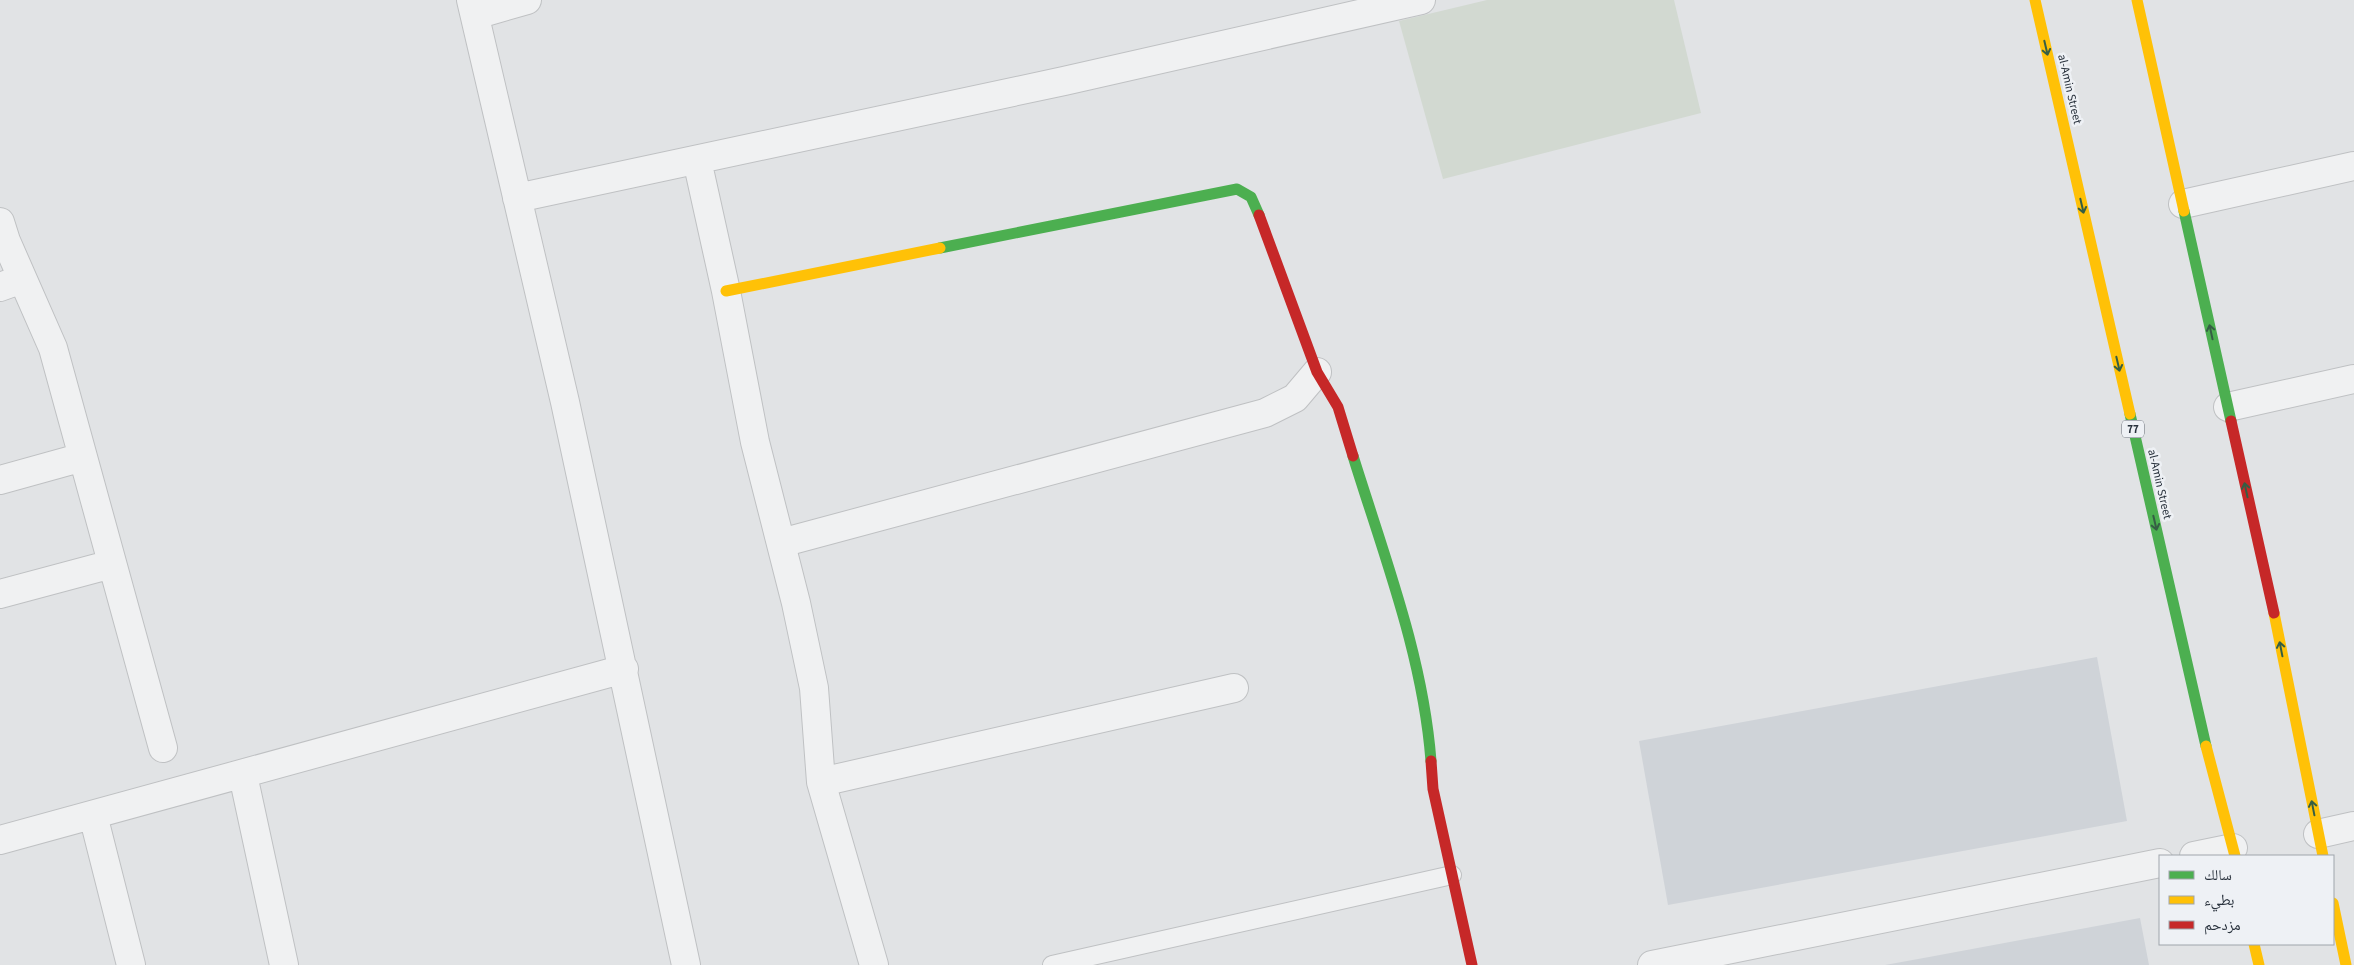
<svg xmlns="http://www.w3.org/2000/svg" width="2354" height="965" font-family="'Source Sans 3','Noto Naskh Arabic',sans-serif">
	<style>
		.built { fill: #cfd3d8 }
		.green { fill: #d2d9d1 }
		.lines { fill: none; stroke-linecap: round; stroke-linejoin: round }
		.lane-casing { stroke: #bfc1c3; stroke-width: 20 }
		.street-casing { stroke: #bfc1c3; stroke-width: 30 }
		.lane { stroke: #f0f1f2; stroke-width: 18 }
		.street { stroke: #f0f1f2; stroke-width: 28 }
		.fast { stroke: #4caf50; stroke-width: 11 }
		.slow { stroke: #ffc107; stroke-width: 11 }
		.jam { stroke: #c62828; stroke-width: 11 }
		.oneway { stroke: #355e44 }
		.labels { text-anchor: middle; stroke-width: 5; stroke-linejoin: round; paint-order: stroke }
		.shield { fill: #eef1f5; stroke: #646b74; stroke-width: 1 }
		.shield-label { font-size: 11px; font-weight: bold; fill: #29323d }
		.street-label { font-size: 12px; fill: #29323d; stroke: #eef1f5 }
	</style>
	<rect width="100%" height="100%" fill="#e1e3e5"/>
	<path class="built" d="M 2097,657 L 2127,821 L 1668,905 L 1639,741 Z
		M 2140,918 L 2149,965 L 1885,965 L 1929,957 Z"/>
	<path class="green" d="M 1487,0 L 1674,0 L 1701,113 L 1443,179 L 1399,21 Z"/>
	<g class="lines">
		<g class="lane-casing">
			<path id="lane" d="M 1052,965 L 1452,875"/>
		</g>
		<g class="street-casing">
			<path id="street" d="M 471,0 L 565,402 L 686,965
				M 475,15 L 527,0
				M 697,160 L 726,291 L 755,442 L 796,603 L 814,688 L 821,782 L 874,965
				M 517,198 L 1064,81 L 1421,0
				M 2183,204 L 2354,166
				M 0,222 L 6,241 L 53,348 L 163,748
				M 0,287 L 22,279
				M 2228,407 L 2354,379
				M 0,480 L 83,457
				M 781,543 L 1265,413 L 1295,398 L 1317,372
				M 0,594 L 112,564
				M 243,775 L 284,965
				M 821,782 L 1234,688
				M 93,815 L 131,965
				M 2318,834 L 2354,826
				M 0,840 L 624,669
				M 2194,856 L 2233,848
				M 1652,965 L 2160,863"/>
		</g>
		<use href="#lane" class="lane"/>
		<use href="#street" class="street"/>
		<path class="fast" d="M 2184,211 L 2231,421
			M 940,248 L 1237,189 L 1251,197 L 1259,215
			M 2130,414 L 2206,746
			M 1353,456 C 1384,556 1423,656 1431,761"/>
		<path class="slow" d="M 2035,0 L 2130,414
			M 2137,0 L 2184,211
			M 726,291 L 940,248
			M 2274,613 L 2323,856
			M 2206,746 L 2235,856
			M 2333,903 L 2346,965
			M 2254,944 L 2259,965"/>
		<path class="jam" d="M 1259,215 L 1317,372 L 1338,407 L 1353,456
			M 2231,421 L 2274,613
			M 1431,761 L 1433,789 L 1472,965"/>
	</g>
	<defs><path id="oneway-shaft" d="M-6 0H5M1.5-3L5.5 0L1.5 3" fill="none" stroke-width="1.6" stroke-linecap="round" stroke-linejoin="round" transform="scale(1.25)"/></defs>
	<g class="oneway">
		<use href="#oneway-shaft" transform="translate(2046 48) rotate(77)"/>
		<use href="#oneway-shaft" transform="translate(2082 206) rotate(77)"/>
		<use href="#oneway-shaft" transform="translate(2211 332) rotate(-102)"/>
		<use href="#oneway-shaft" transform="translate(2118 364) rotate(77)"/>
		<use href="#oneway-shaft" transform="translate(2246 490) rotate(-102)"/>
		<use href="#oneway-shaft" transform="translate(2155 523) rotate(77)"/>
		<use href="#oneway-shaft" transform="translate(2281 649) rotate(-101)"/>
		<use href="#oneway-shaft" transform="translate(2313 808) rotate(-101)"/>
	</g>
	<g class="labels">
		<rect class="shield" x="2122" y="420.5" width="22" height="17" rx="4"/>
		<g class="shield-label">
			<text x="2133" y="433">77</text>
		</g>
		<g class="street-label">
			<text transform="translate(2070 89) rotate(77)" y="4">al-Amin Street</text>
			<text transform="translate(2160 484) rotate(77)" y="4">al-Amin Street</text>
		</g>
	</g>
	<rect x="2159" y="855" width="175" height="90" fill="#eef1f5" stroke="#9fa5ab"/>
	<rect x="2169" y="871" width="25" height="8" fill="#4caf50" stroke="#9fa5ab"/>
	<text x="2204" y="880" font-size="15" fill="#29323d">سالك</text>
	<rect x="2169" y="896" width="25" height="8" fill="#ffc107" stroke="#9fa5ab"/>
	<text x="2204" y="905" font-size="15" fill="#29323d">بطيء</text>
	<rect x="2169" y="921" width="25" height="8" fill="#c62828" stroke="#9fa5ab"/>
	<text x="2204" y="930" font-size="15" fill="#29323d">مزدحم</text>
</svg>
